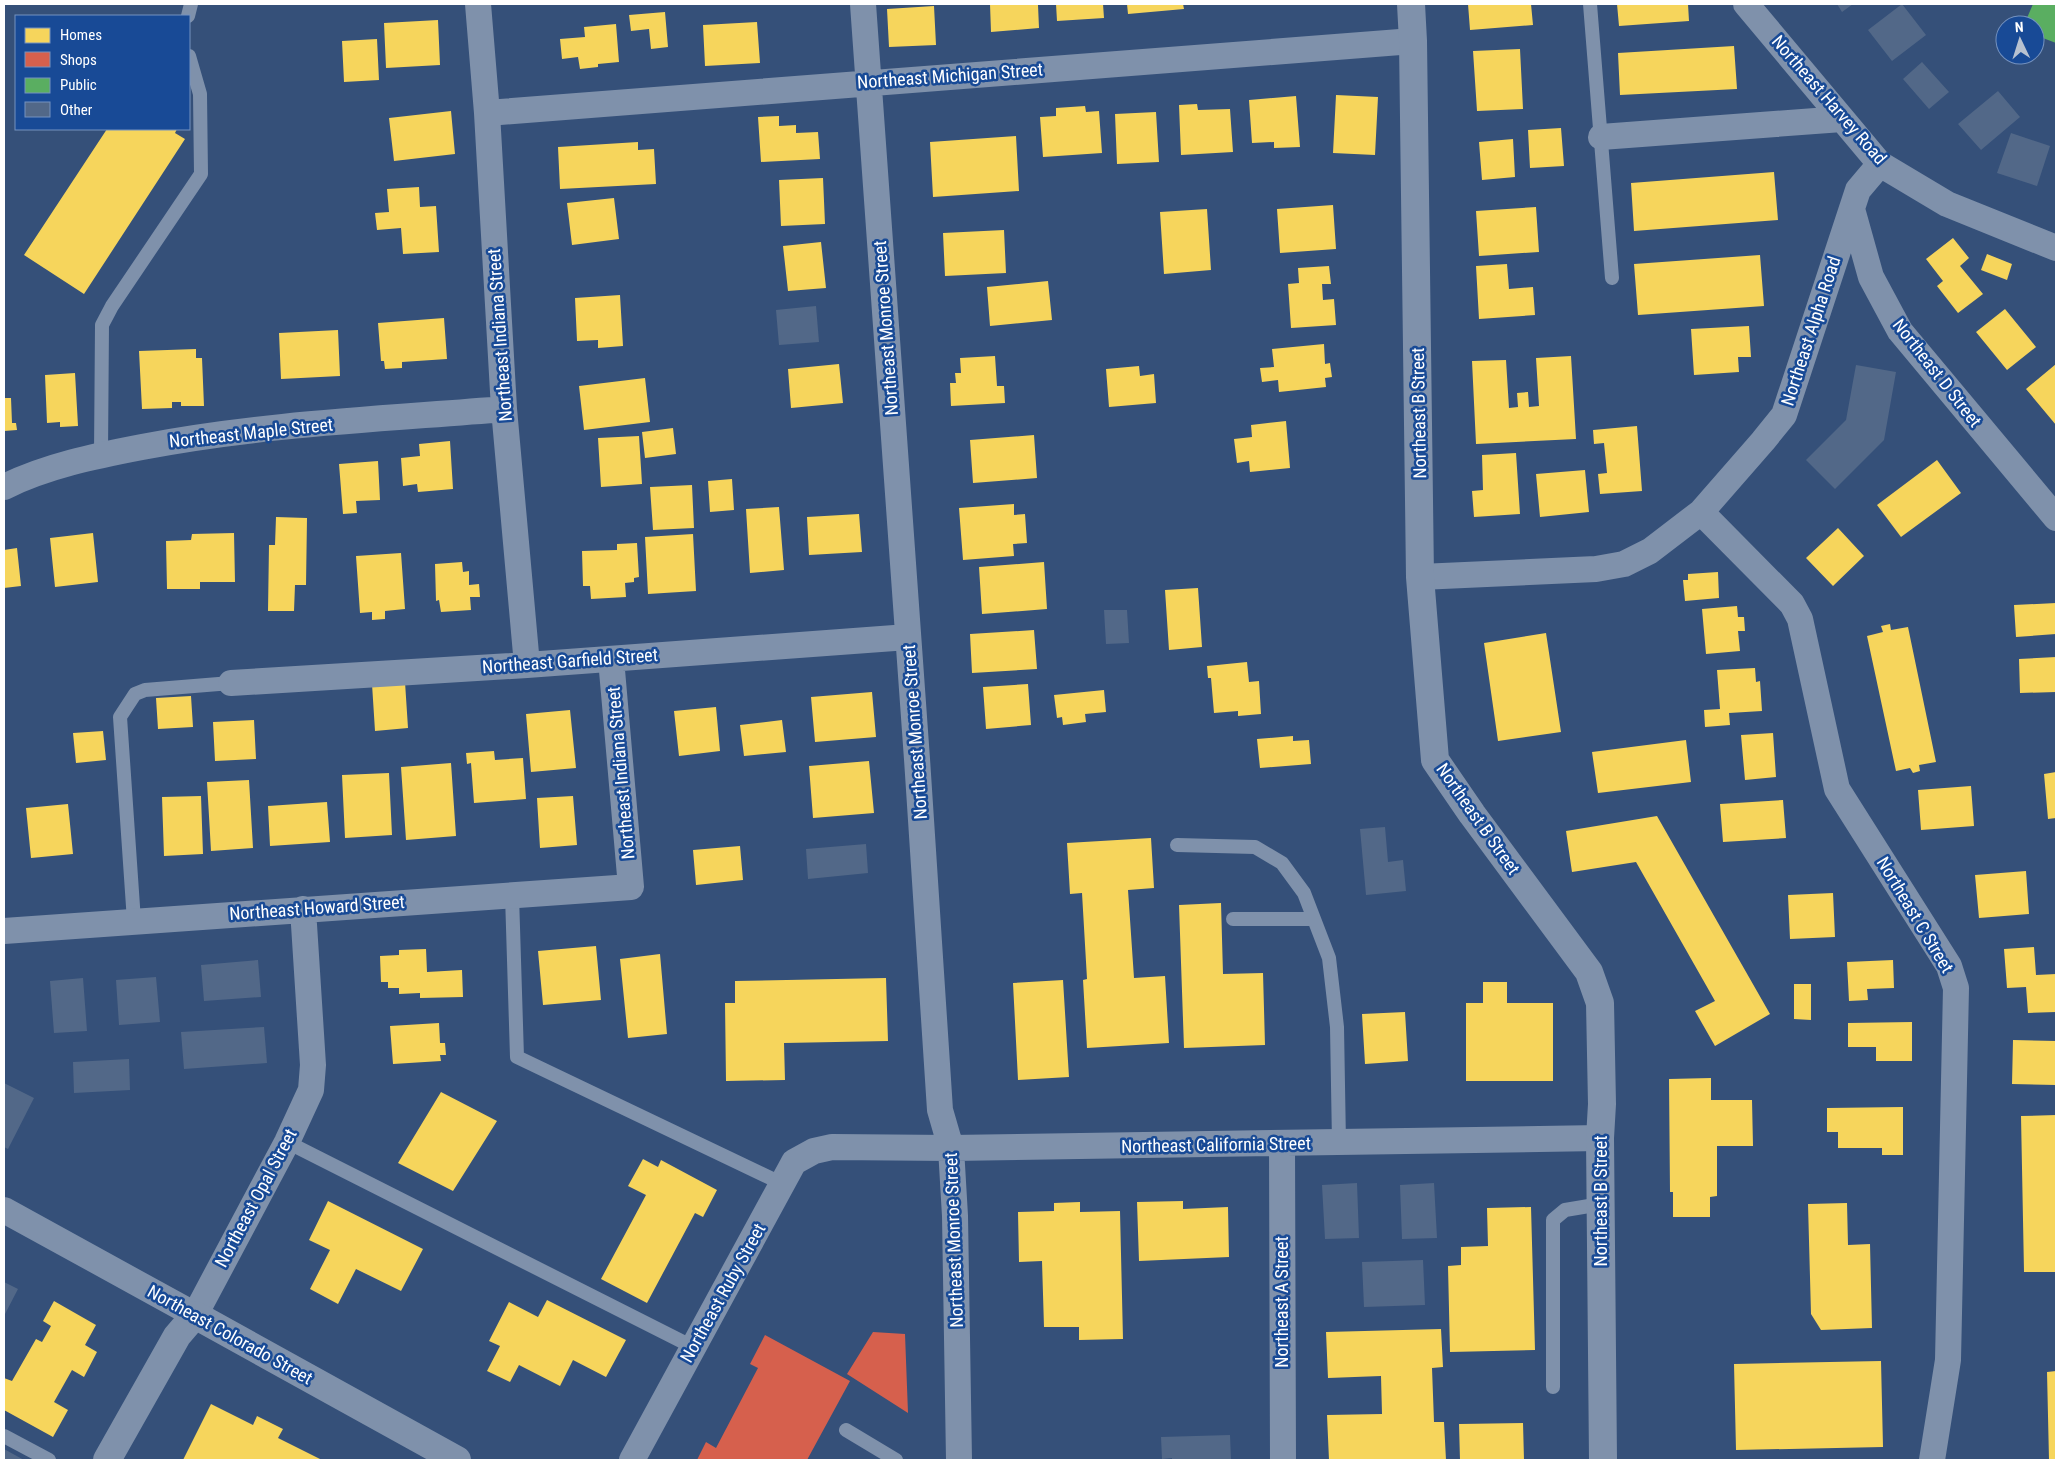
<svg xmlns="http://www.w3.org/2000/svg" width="2060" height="1464" font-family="'Roboto Condensed',sans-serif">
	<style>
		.homes { fill: #f6d55c }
		.shops { fill: #d6604d }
		.public { fill: #5aae61 }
		.building { fill: #526888 }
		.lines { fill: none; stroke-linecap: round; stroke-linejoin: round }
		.service { stroke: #7f91ab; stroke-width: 14 }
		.minor { stroke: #7f91ab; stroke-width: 26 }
		.tertiary { stroke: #7f91ab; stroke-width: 28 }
		.labels { text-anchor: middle; stroke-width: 5; stroke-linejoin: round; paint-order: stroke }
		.street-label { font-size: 18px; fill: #fff; stroke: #184a96 }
	</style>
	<rect width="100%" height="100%" fill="#355079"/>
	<path class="homes" d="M 990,4 L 1038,5 L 1039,28 L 991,32 Z
		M 1056,4 L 1103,4 L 1104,18 L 1057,21 Z
		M 1127,4 L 1183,4 L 1184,9 L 1128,14 Z
		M 1468,4 L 1531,4 L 1533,25 L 1470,30 Z
		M 1617,4 L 1688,4 L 1689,21 L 1619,26 Z
		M 934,6 L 936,45 L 889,47 L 887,9 Z
		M 665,12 L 668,47 L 651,49 L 649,29 L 631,31 L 629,15 Z
		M 438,20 L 440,65 L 386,68 L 384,23 Z
		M 757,22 L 760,63 L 705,66 L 703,25 Z
		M 616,24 L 619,62 L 598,64 L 598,67 L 580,69 L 578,57 L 562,59 L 560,39 L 585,37 L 584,27 Z
		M 377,39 L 379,80 L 344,82 L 342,41 Z
		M 1734,46 L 1737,89 L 1620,95 L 1618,53 Z
		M 1520,49 L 1523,109 L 1477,111 L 1473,51 Z
		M 1336,95 L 1378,97 L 1375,155 L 1333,153 Z
		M 1296,96 L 1300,147 L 1274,148 L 1274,142 L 1252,143 L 1249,100 Z
		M 1197,104 L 1198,110 L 1230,109 L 1233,152 L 1181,155 L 1179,105 Z
		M 1085,106 L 1086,112 L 1099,111 L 1102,153 L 1043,157 L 1040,117 L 1056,116 L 1056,108 Z
		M 451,111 L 455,154 L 394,161 L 389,118 Z
		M 1156,112 L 1159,162 L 1117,164 L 1115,114 Z
		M 779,116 L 779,126 L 796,125 L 796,133 L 818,132 L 820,159 L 761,162 L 758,117 Z
		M 1561,128 L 1564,166 L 1530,168 L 1528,130 Z
		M 107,129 L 177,129 L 175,133 L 185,139 L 84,294 L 24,255 Z
		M 1016,136 L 1019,191 L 933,197 L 930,142 Z
		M 1513,139 L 1515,177 L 1482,180 L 1479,142 Z
		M 638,142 L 638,150 L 654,149 L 656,184 L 560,189 L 558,147 Z
		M 1774,172 L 1778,220 L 1634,231 L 1631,183 Z
		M 823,178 L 825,224 L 781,226 L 779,180 Z
		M 419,187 L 420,207 L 436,206 L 439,252 L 403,254 L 401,228 L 377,230 L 375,213 L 389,212 L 387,189 Z
		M 614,198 L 619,239 L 572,245 L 567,203 Z
		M 1333,205 L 1336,249 L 1280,253 L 1277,209 Z
		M 1536,207 L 1539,252 L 1479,256 L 1476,211 Z
		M 1207,209 L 1211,270 L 1164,274 L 1160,212 Z
		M 1004,230 L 1006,273 L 945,276 L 943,233 Z
		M 1953,238 L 1969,258 L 1960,266 L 1983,294 L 1958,313 L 1937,286 L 1943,281 L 1926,259 Z
		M 821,242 L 826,288 L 788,291 L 783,246 Z
		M 1987,254 L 2012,264 L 2007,280 L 1981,270 Z
		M 1760,255 L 1764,306 L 1638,315 L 1634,264 Z
		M 1507,264 L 1509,289 L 1533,287 L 1535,315 L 1479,319 L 1476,266 Z
		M 1329,266 L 1331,284 L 1322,284 L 1323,300 L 1334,299 L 1336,325 L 1291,328 L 1288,284 L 1299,283 L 1298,268 Z
		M 1048,281 L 1052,320 L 990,326 L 987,287 Z
		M 620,295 L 623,346 L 598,348 L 598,340 L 577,341 L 575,298 Z
		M 2005,309 L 2036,347 L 2007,370 L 1976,332 Z
		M 444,318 L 447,359 L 402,362 L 402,368 L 385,369 L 384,361 L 381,361 L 378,323 Z
		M 1749,326 L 1751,357 L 1738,357 L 1739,372 L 1694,375 L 1691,329 Z
		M 338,330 L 340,376 L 281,379 L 279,333 Z
		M 1324,344 L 1325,364 L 1330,363 L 1332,377 L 1325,378 L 1326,387 L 1279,392 L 1278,380 L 1262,382 L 1260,368 L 1274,367 L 1272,349 Z
		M 196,349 L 196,358 L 202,358 L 204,406 L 181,406 L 181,402 L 172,402 L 172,408 L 142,409 L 139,351 Z
		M 995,356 L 997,386 L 1004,386 L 1005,403 L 951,406 L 950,383 L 956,383 L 955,373 L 961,373 L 960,358 Z
		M 1571,356 L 1576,439 L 1476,444 L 1472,361 L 1506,360 L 1509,408 L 1518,407 L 1517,393 L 1528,392 L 1529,407 L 1539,406 L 1536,358 Z
		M 839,364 L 843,403 L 791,408 L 788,369 Z
		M 2056,364 L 2056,425 L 2026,389 Z
		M 1139,366 L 1140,376 L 1154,374 L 1156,403 L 1109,407 L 1106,369 Z
		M 75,373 L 78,426 L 60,427 L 60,422 L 47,423 L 45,375 Z
		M 645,378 L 650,422 L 584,430 L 579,386 Z
		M 4,398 L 11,398 L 12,423 L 16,423 L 17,430 L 4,431 Z
		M 1286,421 L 1290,468 L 1250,472 L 1249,461 L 1237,463 L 1234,439 L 1252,437 L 1251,425 Z
		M 1637,426 L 1642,491 L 1600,494 L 1598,474 L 1607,473 L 1604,443 L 1594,444 L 1593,430 Z
		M 673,428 L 676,454 L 645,458 L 642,432 Z
		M 1034,435 L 1037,478 L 973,483 L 970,440 Z
		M 639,436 L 642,484 L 601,487 L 598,438 Z
		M 450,441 L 453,489 L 418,492 L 417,484 L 403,486 L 401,458 L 420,456 L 419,444 Z
		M 1516,453 L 1520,514 L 1474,517 L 1472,491 L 1483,490 L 1482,455 Z
		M 1937,460 L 1961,493 L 1901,537 L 1877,505 Z
		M 378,461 L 380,500 L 356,501 L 357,513 L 343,514 L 339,464 Z
		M 1585,470 L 1589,512 L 1540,517 L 1536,474 Z
		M 732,479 L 734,510 L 710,512 L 708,481 Z
		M 692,485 L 694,528 L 653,530 L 650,487 Z
		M 1014,504 L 1014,515 L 1025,514 L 1027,543 L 1013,544 L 1014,556 L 963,560 L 959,508 Z
		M 779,507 L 784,570 L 750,573 L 746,509 Z
		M 859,514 L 862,552 L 809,555 L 807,517 Z
		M 276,517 L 307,518 L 306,585 L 295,585 L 294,611 L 268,611 L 269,545 L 275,545 Z
		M 1838,528 L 1864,556 L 1833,586 L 1806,558 Z
		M 93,533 L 98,582 L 55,587 L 50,538 Z
		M 234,533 L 235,582 L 200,582 L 200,589 L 167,589 L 166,541 L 191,540 L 192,534 Z
		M 693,534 L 696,591 L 648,594 L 645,537 Z
		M 637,543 L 639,577 L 634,578 L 634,582 L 625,583 L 626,597 L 591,599 L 590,586 L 583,586 L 582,551 L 617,550 L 617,544 Z
		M 17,548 L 21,586 L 4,588 L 4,550 Z
		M 401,553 L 405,609 L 385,611 L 385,619 L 372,620 L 372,612 L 360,613 L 356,556 Z
		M 462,562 L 463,572 L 469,571 L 469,585 L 479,584 L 480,597 L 470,597 L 471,610 L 441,612 L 439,600 L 436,601 L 435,564 Z
		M 1044,562 L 1047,609 L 982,614 L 979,567 Z
		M 1718,572 L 1719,598 L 1685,601 L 1683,580 L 1688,580 L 1688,574 Z
		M 1198,588 L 1202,647 L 1169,650 L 1165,590 Z
		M 2056,603 L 2056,634 L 2016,637 L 2014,605 Z
		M 1737,606 L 1738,617 L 1744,617 L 1745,631 L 1738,631 L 1740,651 L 1706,654 L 1702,609 Z
		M 1890,624 L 1891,630 L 1908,627 L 1936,762 L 1919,765 L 1920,771 L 1913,773 L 1910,768 L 1896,771 L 1867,636 L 1883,632 L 1881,626 Z
		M 1034,630 L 1037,669 L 972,673 L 970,634 Z
		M 1546,633 L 1561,732 L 1498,741 L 1484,643 Z
		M 2056,657 L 2056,692 L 2020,693 L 2019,659 Z
		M 1247,662 L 1249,682 L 1259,681 L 1261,714 L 1238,716 L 1238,711 L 1214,713 L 1211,678 L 1208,678 L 1207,666 Z
		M 1755,668 L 1756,682 L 1760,681 L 1762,711 L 1729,713 L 1730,725 L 1705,727 L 1704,710 L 1720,709 L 1717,670 Z
		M 405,682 L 408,728 L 375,731 L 372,684 Z
		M 1028,684 L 1031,725 L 986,729 L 983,687 Z
		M 1104,690 L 1106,712 L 1085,714 L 1086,722 L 1063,725 L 1062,717 L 1057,718 L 1054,695 Z
		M 872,692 L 876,737 L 815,742 L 811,697 Z
		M 191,696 L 193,727 L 158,729 L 156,698 Z
		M 716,707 L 720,751 L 679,756 L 674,711 Z
		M 570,710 L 576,768 L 531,772 L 526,714 Z
		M 254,720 L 256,759 L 215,761 L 213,722 Z
		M 782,720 L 786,752 L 744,756 L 740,725 Z
		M 103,731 L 106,760 L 76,763 L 73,733 Z
		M 1773,733 L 1776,777 L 1745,780 L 1741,735 Z
		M 1293,736 L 1293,741 L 1309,740 L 1311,764 L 1260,768 L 1257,739 Z
		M 1686,740 L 1691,782 L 1598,793 L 1592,752 Z
		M 494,751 L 495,760 L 523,758 L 526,799 L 474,803 L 471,763 L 467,764 L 466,753 Z
		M 869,761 L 874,813 L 813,818 L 809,766 Z
		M 451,763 L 456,836 L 406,840 L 401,767 Z
		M 2056,772 L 2056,818 L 2048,819 L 2044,774 Z
		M 389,773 L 392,835 L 345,838 L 342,775 Z
		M 249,780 L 253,848 L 211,851 L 207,782 Z
		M 1971,786 L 1974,826 L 1921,830 L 1918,790 Z
		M 201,796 L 203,854 L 164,856 L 162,797 Z
		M 573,796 L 577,845 L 540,848 L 537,798 Z
		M 1783,800 L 1786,838 L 1723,842 L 1720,804 Z
		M 327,802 L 330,842 L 270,846 L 268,806 Z
		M 68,804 L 73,854 L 31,858 L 26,808 Z
		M 1657,816 L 1770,1014 L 1715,1046 L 1695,1011 L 1715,1001 L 1636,862 L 1572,872 L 1566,831 Z
		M 1151,838 L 1154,888 L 1128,890 L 1134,978 L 1165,976 L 1169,1043 L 1087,1048 L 1083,980 L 1087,979 L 1082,893 L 1070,894 L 1067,843 Z
		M 740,846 L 743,880 L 696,885 L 693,850 Z
		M 2026,871 L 2029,914 L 1979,918 L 1975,875 Z
		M 1833,893 L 1835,937 L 1790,939 L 1788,895 Z
		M 1221,903 L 1223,974 L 1263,973 L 1265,1045 L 1184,1048 L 1179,905 Z
		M 596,946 L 601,1000 L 543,1005 L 538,951 Z
		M 2034,947 L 2036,975 L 2056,974 L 2056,1012 L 2028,1013 L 2026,987 L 2007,988 L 2004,949 Z
		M 426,949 L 427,972 L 462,970 L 463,997 L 420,998 L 420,993 L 399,994 L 399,988 L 388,988 L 388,982 L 381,982 L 380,956 L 399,955 L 399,950 Z
		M 660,954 L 667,1034 L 628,1038 L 620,959 Z
		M 1893,960 L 1894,988 L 1867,989 L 1868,1000 L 1849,1001 L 1847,962 Z
		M 886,978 L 888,1041 L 784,1043 L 785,1080 L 726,1081 L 725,1003 L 735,1003 L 735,981 Z
		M 1063,980 L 1069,1077 L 1018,1080 L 1013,983 Z
		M 1483,982 L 1507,982 L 1507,1003 L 1553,1003 L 1553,1081 L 1466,1081 L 1466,1003 L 1483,1003 Z
		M 1794,984 L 1811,984 L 1811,1020 L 1794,1019 Z
		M 1405,1012 L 1408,1061 L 1365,1064 L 1362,1014 Z
		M 1912,1022 L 1912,1061 L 1876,1061 L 1876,1047 L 1848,1047 L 1848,1023 Z
		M 439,1023 L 440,1043 L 445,1043 L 446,1055 L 440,1055 L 441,1061 L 393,1064 L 390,1026 Z
		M 2013,1040 L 2056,1041 L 2056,1085 L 2012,1084 Z
		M 1711,1078 L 1711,1100 L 1752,1100 L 1753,1146 L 1717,1146 L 1717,1196 L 1710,1197 L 1710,1217 L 1673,1217 L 1673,1192 L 1670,1192 L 1669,1079 Z
		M 441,1092 L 497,1121 L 453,1191 L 398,1163 Z
		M 1903,1107 L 1903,1155 L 1882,1155 L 1882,1148 L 1838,1148 L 1838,1132 L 1827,1132 L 1827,1108 Z
		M 2056,1115 L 2056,1272 L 2024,1272 L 2021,1116 Z
		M 643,1159 L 658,1167 L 661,1160 L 717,1190 L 703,1217 L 695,1213 L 647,1303 L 601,1279 L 646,1195 L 628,1186 Z
		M 328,1201 L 423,1249 L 401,1291 L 356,1269 L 338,1304 L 310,1289 L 330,1250 L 309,1240 Z
		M 1183,1201 L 1183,1209 L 1228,1207 L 1229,1257 L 1139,1261 L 1137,1202 Z
		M 1080,1202 L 1080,1212 L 1120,1211 L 1123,1339 L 1079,1340 L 1079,1327 L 1044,1327 L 1042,1261 L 1019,1262 L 1018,1212 L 1054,1211 L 1054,1203 Z
		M 1847,1203 L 1848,1245 L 1870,1244 L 1872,1328 L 1821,1330 L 1811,1314 L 1808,1204 Z
		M 1531,1207 L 1535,1350 L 1450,1352 L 1448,1266 L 1461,1265 L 1461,1247 L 1488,1246 L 1487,1208 Z
		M 547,1300 L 626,1340 L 606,1377 L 573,1360 L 560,1386 L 519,1365 L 510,1382 L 487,1371 L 500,1346 L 489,1341 L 509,1302 L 538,1317 Z
		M 54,1301 L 96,1325 L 85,1345 L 97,1352 L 84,1377 L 72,1370 L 54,1402 L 68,1410 L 53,1437 L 4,1410 L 4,1378 L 12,1381 L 36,1339 L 42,1342 L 51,1326 L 43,1321 Z
		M 1441,1329 L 1443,1367 L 1432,1368 L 1434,1422 L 1444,1422 L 1446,1460 L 1329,1460 L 1327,1415 L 1382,1414 L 1381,1376 L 1328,1378 L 1326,1332 Z
		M 1881,1361 L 1883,1447 L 1736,1450 L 1734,1364 Z
		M 2056,1371 L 2056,1460 L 2049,1460 L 2047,1372 Z
		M 211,1404 L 253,1425 L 257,1416 L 283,1429 L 278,1438 L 322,1460 L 183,1460 Z
		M 1523,1423 L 1524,1460 L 1460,1460 L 1459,1424 Z"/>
	<path class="shops" d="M 873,1332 L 905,1334 L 908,1413 L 847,1374 Z
		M 765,1335 L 850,1381 L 807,1460 L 697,1460 L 706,1442 L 716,1448 L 758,1368 L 750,1364 Z"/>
	<path class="public" d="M 2033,4 L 2056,4 L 2056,43 L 2035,35 L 2035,25 L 2024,25 Z"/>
	<path class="building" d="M 1837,4 L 1853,4 L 1842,12 Z
		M 1902,4 L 1926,35 L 1892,61 L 1868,30 Z
		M 1922,62 L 1949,92 L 1929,109 L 1903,79 Z
		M 1998,91 L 2020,117 L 1981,150 L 1958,124 Z
		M 2011,133 L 2050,146 L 2037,186 L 1997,173 Z
		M 816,306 L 819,342 L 779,345 L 776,310 Z
		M 1856,365 L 1896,372 L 1884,440 L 1835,489 L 1806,460 L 1846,420 Z
		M 1104,610 L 1127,610 L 1129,643 L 1106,644 Z
		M 1385,827 L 1388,862 L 1403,860 L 1406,891 L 1366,895 L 1360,829 Z
		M 866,844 L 868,873 L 808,879 L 806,849 Z
		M 258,960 L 261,997 L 204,1001 L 201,965 Z
		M 156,977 L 160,1022 L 119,1025 L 116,980 Z
		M 83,978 L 87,1031 L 54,1033 L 50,981 Z
		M 264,1027 L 267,1063 L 184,1069 L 181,1032 Z
		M 129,1059 L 130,1090 L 74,1093 L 73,1062 Z
		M 4,1083 L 34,1098 L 8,1149 L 4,1147 Z
		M 1357,1183 L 1359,1238 L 1325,1239 L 1322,1185 Z
		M 1434,1183 L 1437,1238 L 1402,1239 L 1400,1185 Z
		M 1423,1260 L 1425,1305 L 1364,1307 L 1362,1262 Z
		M 4,1282 L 18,1289 L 4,1316 Z
		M 1230,1435 L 1231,1460 L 1172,1460 L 1172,1458 L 1162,1459 L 1161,1437 Z
		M 4,1449 L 24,1460 L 4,1460 Z"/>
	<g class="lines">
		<path class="service" d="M 1590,4 L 1612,278
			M 188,16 L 191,4
			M 101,454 L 102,325 L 112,306 L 201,174 L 200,94 L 189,56
			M 1177,845 L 1255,847 L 1282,863 L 1304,893 L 1329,958 L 1337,1027 L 1339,1143
			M 512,895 L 517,1057 L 783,1184
			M 1233,919 L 1314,919
			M 134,921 L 120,717 L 135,694 L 145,690 L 231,683
			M 287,1142 L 693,1347
			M 1553,1387 L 1553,1220 L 1565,1210 L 1601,1204
			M 846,1430 L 896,1460
			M 4,1436 L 49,1460"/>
		<path class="minor" d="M 478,4 L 487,113 L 504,409 L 527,665
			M 863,4 L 917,759 L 940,1110 L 951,1148 L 955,1216 L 959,1460
			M 1746,4 L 1880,164 L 1947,204 L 2056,248
			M 487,113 L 1413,41
			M 1601,137 L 1842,119
			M 1852,209 L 1871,277 L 1900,331 L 2056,518
			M 4,487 C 46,466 95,456 142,447 C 261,424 383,419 504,409
			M 1701,512 L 1792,604 L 1800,619 L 1837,789 L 1949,966 L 1956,988 L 1948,1360 L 1932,1460
			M 1420,577 L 1596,569 L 1624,564 L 1650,551 L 1701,512 L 1763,441 L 1784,415 L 1858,190 L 1880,164
			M 231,683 L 527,665 L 908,637
			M 4,931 L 631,887 L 611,659
			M 1282,1144 L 1283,1460
			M 4,1210 L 195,1315 L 287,1142 L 311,1090 L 313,1065 L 303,909
			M 632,1460 L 794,1162 L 814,1151 L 832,1147 L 951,1148 L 1600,1138"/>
		<path class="tertiary" d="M 1411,4 L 1413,41 L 1420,577 L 1435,760 L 1472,814 L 1589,972 L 1600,1003 L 1602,1104 L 1600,1138 L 1603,1460
			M 107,1460 L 177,1336 L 195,1315 L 457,1460"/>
	</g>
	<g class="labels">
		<g class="street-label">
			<text transform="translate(950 76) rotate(-4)" y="6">Northeast Michigan Street</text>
			<text transform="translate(1829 100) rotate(49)" y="6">Northeast Harvey Road</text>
			<text transform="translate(886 328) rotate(-94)" y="6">Northeast Monroe Street</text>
			<text transform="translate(1811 331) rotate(-72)" y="6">Northeast Alpha Road</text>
			<text transform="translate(500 335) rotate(-94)" y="6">Northeast Indiana Street</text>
			<text transform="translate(1937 373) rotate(52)" y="6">Northeast D Street</text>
			<text transform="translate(1419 413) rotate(-91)" y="6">Northeast B Street</text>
			<text transform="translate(251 433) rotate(-6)" y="6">Northeast Maple Street</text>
			<text transform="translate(570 661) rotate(-4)" y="6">Northeast Garfield Street</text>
			<text transform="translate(915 732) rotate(-94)" y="6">Northeast Monroe Street</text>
			<text transform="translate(621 773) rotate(-95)" y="6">Northeast Indiana Street</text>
			<text transform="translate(1478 819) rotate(55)" y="6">Northeast B Street</text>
			<text transform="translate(317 908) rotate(-4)" y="6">Northeast Howard Street</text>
			<text transform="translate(1915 915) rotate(59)" y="6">Northeast C Street</text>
			<text transform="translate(1216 1145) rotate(-1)" y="6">Northeast California Street</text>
			<text transform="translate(256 1198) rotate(-62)" y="6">Northeast Opal Street</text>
			<text transform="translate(1601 1201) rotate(-90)" y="6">Northeast B Street</text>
			<text transform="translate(954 1240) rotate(-92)" y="6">Northeast Monroe Street</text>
			<text transform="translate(723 1293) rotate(-61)" y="6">Northeast Ruby Street</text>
			<text transform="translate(1282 1302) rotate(-90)" y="6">Northeast A Street</text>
			<text transform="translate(230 1335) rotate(29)" y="6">Northeast Colorado Street</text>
		</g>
	</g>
	<rect width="2060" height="1464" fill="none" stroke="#ffffff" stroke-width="10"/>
	<rect x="15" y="15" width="175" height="115" fill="#184a96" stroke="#7492c0"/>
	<rect x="25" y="28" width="25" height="15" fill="#f6d55c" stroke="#7492c0"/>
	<text x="60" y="40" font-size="15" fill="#ffffff">Homes</text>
	<rect x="25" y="52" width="25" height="15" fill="#d6604d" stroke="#7492c0"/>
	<text x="60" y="65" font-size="15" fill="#ffffff">Shops</text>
	<rect x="25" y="78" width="25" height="15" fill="#5aae61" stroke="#7492c0"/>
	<text x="60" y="90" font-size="15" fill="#ffffff">Public</text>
	<rect x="25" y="102" width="25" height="15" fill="#526888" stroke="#7492c0"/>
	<text x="60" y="115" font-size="15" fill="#ffffff">Other</text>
	<g transform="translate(2020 40) rotate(356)"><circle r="24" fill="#184a96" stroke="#7492c0"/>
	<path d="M0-4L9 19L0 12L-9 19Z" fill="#b8c2d0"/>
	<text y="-8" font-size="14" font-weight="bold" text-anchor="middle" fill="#ffffff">N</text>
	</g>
</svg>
